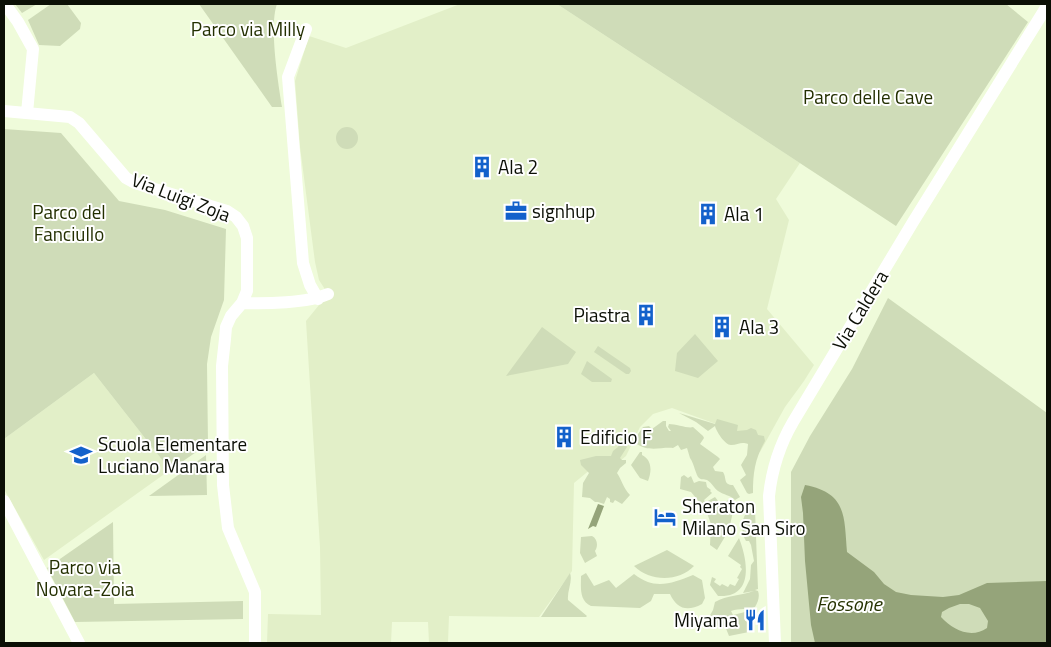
<svg xmlns="http://www.w3.org/2000/svg" width="1051" height="647" font-family="'Titillium Web',sans-serif">
	<style>
		.built { fill: #e2efc8 }
		.green { fill: #cfdcb8 }
		.water { fill: #95a47a; fill-rule: evenodd }
		.lines { fill: none; stroke-linecap: round; stroke-linejoin: round }
		.minor { stroke: #fff; stroke-width: 12 }
		.labels { text-anchor: middle; stroke-width: 4; stroke-linejoin: round; paint-order: stroke }
		.park-label { font-size: 19px; fill: #232f00; stroke: #fff }
		.poi-label { font-size: 19px; fill: #0b0f05; stroke: #fff; text-anchor: start }
		.street-label { font-size: 19px; fill: #0b0f05; stroke: #fff }
		.water-label { font-size: 20px; font-style: italic; fill: #263302; stroke: #fff }
	</style>
	<rect width="100%" height="100%" fill="#effbda"/>
	<path class="built" d="M 460,4 L 557,4 L 800,163 L 776,199 L 789,220 L 767,309 L 814,365 L 804,381 L 785,407 L 760,452 L 727,428 L 672,408 L 653,414 L 640,427 L 626,456 L 620,461 L 591,469 L 574,483 L 572,571 L 539,617 L 449,616 L 448,642 L 429,643 L 428,622 L 392,622 L 391,643 L 267,643 L 268,614 L 321,615 L 320,547 L 306,321 L 328,294 L 319,280 L 315,262 L 300,147 L 295,81 L 309,36 L 346,48 Z
		M 94,373 L 170,470 L 44,560 L 4,489 L 4,439 Z"/>
	<path class="green" d="M 15,4 L 37,4 L 22,13 Z
		M 51,4 L 67,4 L 81,23 L 80,29 L 60,46 L 39,45 L 28,20 Z
		M 199,4 L 277,4 C 269,26 278,82 282,107 L 272,107 Z
		M 557,4 L 1006,4 L 1028,22 L 896,226 Z
		M336 138a11 11 0 1 1 22 0a11 11 0 1 1-22 0Z
		M 4,129 L 61,133 L 119,201 L 165,210 L 226,229 L 224,300 L 211,337 L 207,364 L 208,444 L 170,470 L 94,373 L 4,439 Z
		M 888,298 L 1047,413 L 1047,643 L 791,643 L 791,472 L 810,436 L 852,369 Z
		M 542,327 L 576,352 L 568,364 L 506,376 Z
		M 695,334 L 718,361 L 698,378 L 675,371 L 677,353 Z
		M 598,346 L 630,368 L 631,371 L 629,374 L 626,374 L 594,352 Z
		M 587,361 L 612,379 L 611,382 L 592,382 L 581,374 Z
		M 679,413 L 715,424 L 717,419 L 738,425 L 737,431 L 747,430 L 751,428 L 756,430 L 758,435 L 764,436 L 765,441 C 755,459 753,472 753,493 L 749,494 L 747,493 L 740,480 L 746,475 L 741,465 L 747,455 L 748,444 C 741,441 738,445 731,445 C 725,445 716,431 715,426 L 708,431 L 696,422 Z
		M 663,421 L 666,421 L 666,426 L 669,431 L 671,431 L 668,427 L 669,424 C 676,424 689,429 693,427 L 703,436 L 704,438 L 700,444 L 718,457 L 720,459 L 713,467 L 715,471 L 723,472 C 727,478 723,485 733,485 L 740,497 L 735,500 C 730,495 724,495 718,491 C 714,488 712,483 707,480 C 704,479 701,480 699,478 C 696,476 694,463 690,458 L 687,448 L 681,450 L 678,445 L 673,448 C 661,447 648,452 637,444 L 636,437 L 643,427 L 649,426 L 652,429 Z
		M 620,443 L 624,443 L 627,447 L 620,458 L 622,460 L 626,460 L 626,463 L 620,468 L 617,473 C 622,480 623,488 630,495 L 622,504 L 615,500 L 613,503 L 610,502 L 610,499 L 607,497 L 604,504 L 598,502 L 595,502 L 590,498 L 582,497 L 583,483 L 589,473 L 581,465 L 580,460 L 596,456 L 611,456 L 613,451 L 618,447 Z
		M 640,452 L 642,452 L 642,455 C 652,460 652,471 648,481 L 640,478 L 631,465 Z
		M 206,455 L 207,495 L 149,496 Z
		M 684,475 L 688,478 L 691,476 L 694,483 L 699,481 L 706,482 L 707,487 L 711,490 L 710,491 L 712,493 L 704,500 L 705,502 L 701,504 L 691,492 L 680,489 L 681,477 Z
		M 715,497 L 722,506 L 729,499 L 735,502 L 729,530 L 717,550 L 710,545 L 711,524 L 707,513 L 713,510 L 708,501 Z
		M 751,509 L 755,510 L 758,589 L 755,590 L 758,591 C 760,596 758,602 755,607 C 747,610 740,608 731,611 L 733,615 L 745,612 L 745,621 L 748,621 L 749,632 L 729,636 L 725,626 C 718,628 712,623 709,617 L 713,610 L 715,602 C 727,595 741,596 754,591 L 743,593 L 750,579 L 751,565 L 754,561 L 751,545 L 749,541 L 746,541 C 740,532 741,514 751,509 Z
		M 113,522 L 114,604 L 243,601 L 243,619 L 75,622 L 47,568 Z
		M 592,536 C 598,539 598,547 595,551 L 597,556 L 585,563 L 580,553 L 581,537 Z
		M 739,538 C 748,561 754,598 718,596 L 710,585 L 712,577 L 716,579 L 714,582 L 720,586 L 722,584 L 728,587 L 730,584 L 735,586 L 739,579 L 737,578 L 742,569 L 740,567 L 741,565 L 728,556 Z
		M 667,550 L 694,566 C 679,582 650,582 634,566 Z
		M 570,573 C 573,581 567,591 568,600 L 587,616 L 586,617 L 541,617 Z
		M 586,573 L 594,586 L 609,580 L 616,588 L 634,574 C 654,590 671,584 693,575 L 702,580 L 705,598 L 702,604 C 687,612 677,609 670,594 L 654,594 L 651,601 L 640,608 L 591,606 C 579,600 581,588 581,576 Z"/>
	<path class="water" d="M 805,485 C 847,493 844,516 847,552 L 874,572 L 884,584 L 896,592 L 911,595 L 943,597 L 959,595 L 987,583 L 1047,581 L 1047,642 L 815,643 L 811,625 L 805,561 L 803,513 L 801,497 ZM 960,604 L 969,604 L 980,608 L 988,621 L 987,628 C 971,639 953,630 941,617 L 942,612 L 949,608 Z
		M 598,504 L 604,506 L 596,527 L 593,526 L 588,529 Z"/>
	<g class="lines">
		<path class="minor" d="M 5,4 L 18,22 L 33,49 L 27,113
			M 306,29 L 288,77 L 303,263 L 310,285 L 318,299
			M 4,111 L 70,117 L 79,123 L 126,178 L 135,183 L 227,211 L 236,217 L 243,226 L 247,238 L 247,291 L 242,303 L 231,316 L 226,327 L 225,339 L 222,366 L 223,485 L 228,528 L 255,592 L 255,643
			M 242,303 C 265,304 308,303 328,294
			M 4,501 L 79,643
			M 775,643 L 769,496 C 772,468 779,446 793,422 L 913,222 L 1047,6"/>
	</g>
	<defs>
		<g id="building-bare" transform="scale(1.725)"><path d="M-4-6H4V6H1V3H-1V6H-4ZM-2.5-4.3h1.7v1.8h-1.7ZM.8-4.3h1.7v1.8H.8ZM-2.5-1h1.7V.8h-1.7ZM.8-1h1.7V.8H.8Z" fill="#1361cb" stroke="#fff" stroke-width="2.5" paint-order="stroke"/></g>
		<g id="office-bare" transform="scale(1.725)"><path d="M-6-3h4V-5.5h4V-3h4V5H-6ZM-1-4.5V-3h2v-1.5ZM-6 0V1H6V0Z" fill="#1361cb" stroke="#fff" stroke-width="2.5" paint-order="stroke"/></g>
		<g id="school-bare" transform="scale(1.725)"><path d="M0-5L7-2L0 1L-7-2ZM-4 1L0 2.5L4 1V4Q0 6-4 4Z" fill="#1361cb" stroke="#fff" stroke-width="2.5" paint-order="stroke"/></g>
		<g id="hotel-bare" transform="scale(1.725)"><path d="M-6-4.5h1.5V1H6V5H4.5V3h-9V5H-6ZM-4 0a1.8 1.8 0 1 1 3.6 0ZM.5 0V-2.5h3Q6-2.5 6 0Z" fill="#1361cb" stroke="#fff" stroke-width="2.5" paint-order="stroke"/></g>
		<g id="restaurant-bare" transform="scale(1.725)"><path d="M-5-6h1v4h1v-4h1v4h1v-4h1v5L-1.5 .5V6h-2V.5L-5-1ZM5-6V6H3V1.5H1.5Q1.5-4 5-6Z" fill="#1361cb" stroke="#fff" stroke-width="2.5" paint-order="stroke"/></g>
	</defs>
	<g fill-rule="evenodd">
		<use href="#building-bare" x="482" y="167"/>
		<use href="#office-bare" x="516" y="211"/>
		<use href="#building-bare" x="708" y="214"/>
		<use href="#building-bare" x="646" y="315"/>
		<use href="#building-bare" x="722" y="327"/>
		<use href="#building-bare" x="564" y="437"/>
		<use href="#school-bare" x="81" y="455"/>
		<use href="#hotel-bare" x="665" y="517"/>
		<use href="#restaurant-bare" x="755" y="620"/>
	</g>
	<g class="labels">
		<g class="park-label">
			<text x="248" y="36">Parco via Milly</text>
			<text x="868" y="104">Parco delle Cave</text>
			<text x="69" y="219">Parco del<tspan x="69" dy="22">Fanciullo</tspan></text>
			<text x="85" y="574">Parco via<tspan x="85" dy="22">Novara-Zoia</tspan></text>
		</g>
		<g class="poi-label">
			<text x="498" y="174">Ala 2</text>
			<text x="532" y="218">signhup</text>
			<text x="724" y="221">Ala 1</text>
			<text x="630" y="322" text-anchor="end">Piastra</text>
			<text x="739" y="334">Ala 3</text>
			<text x="580" y="444">Edificio F</text>
			<text x="98" y="451">Scuola Elementare<tspan x="98" dy="22">Luciano Manara</tspan></text>
			<text x="682" y="513">Sheraton<tspan x="682" dy="22">Milano San Siro</tspan></text>
			<text x="738" y="627" text-anchor="end">Miyama</text>
		</g>
		<g class="street-label">
			<text transform="translate(181 197) rotate(21)" y="7">Via Luigi Zoja</text>
			<text transform="translate(860 310) rotate(-59)" y="7">Via Caldera</text>
		</g>
		<g class="water-label">
			<text x="849" y="611">Fossone</text>
		</g>
	</g>
	<rect width="1051" height="647" fill="none" stroke="#0b0f05" stroke-width="10"/>
</svg>
